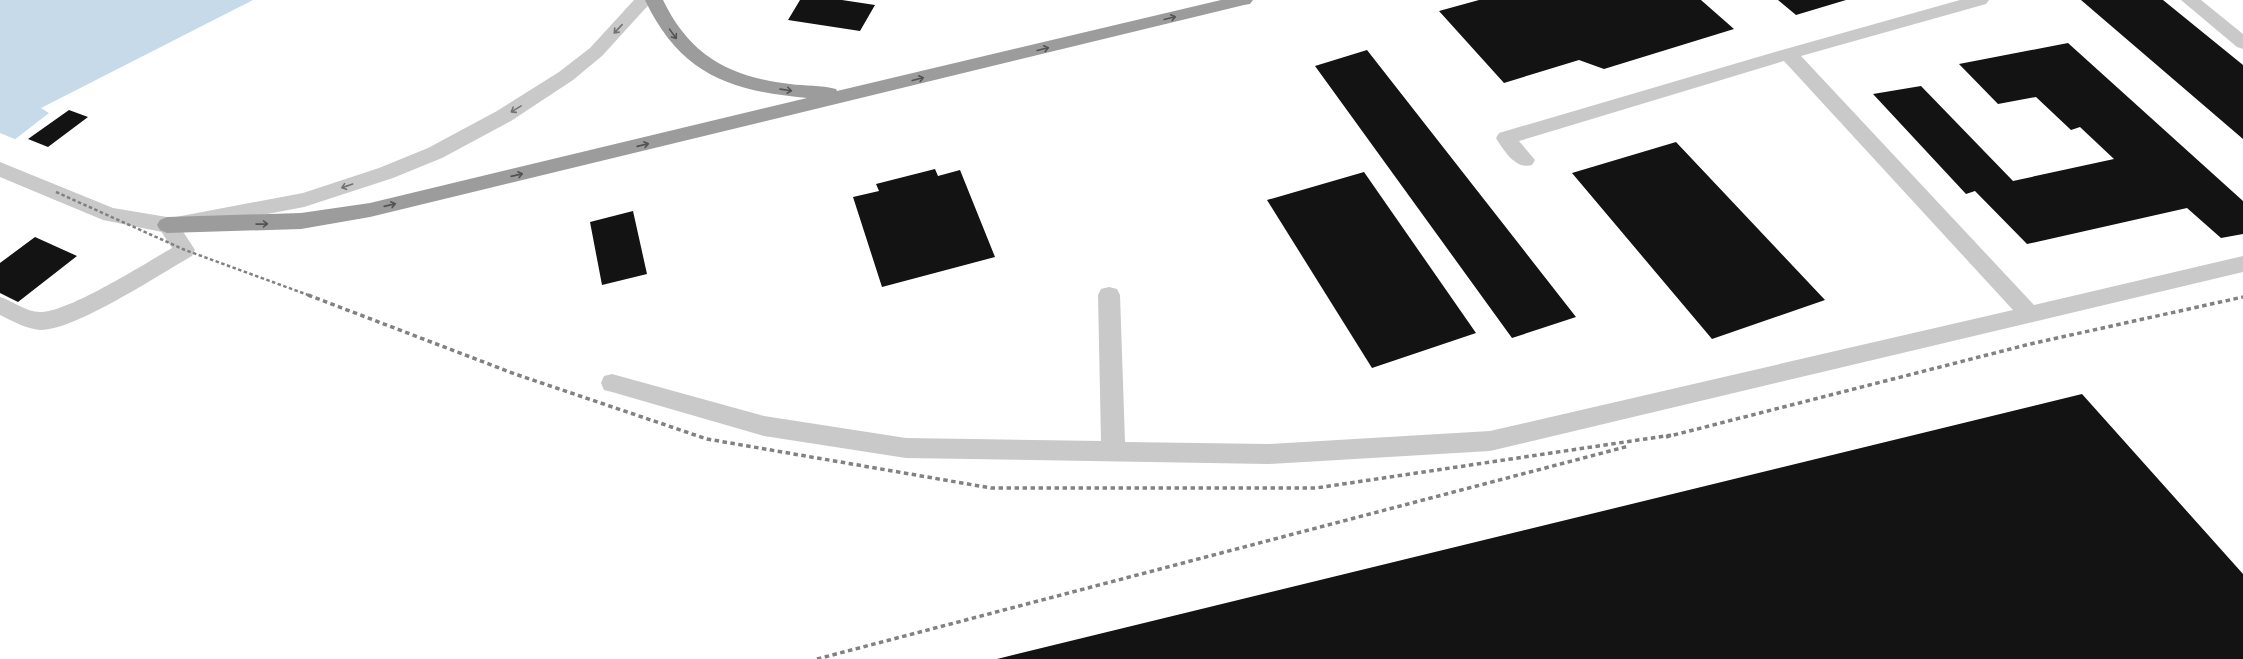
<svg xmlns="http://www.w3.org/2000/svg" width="2243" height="659" font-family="'Open Sans',sans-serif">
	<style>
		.water { fill: #c6dae9 }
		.pier { fill: #fff }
		.building { fill: #131313 }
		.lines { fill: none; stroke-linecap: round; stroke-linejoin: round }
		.service { fill: #c9c9c9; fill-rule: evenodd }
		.minor { fill: #c9c9c9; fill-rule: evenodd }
		.trunk { fill: #9c9c9c; fill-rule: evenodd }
		.rail-far1 { stroke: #818181; stroke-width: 2.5; stroke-dasharray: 3.5 2.5; stroke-linecap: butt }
		.rail { stroke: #818181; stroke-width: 3.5; stroke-dasharray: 4.5 3.5; stroke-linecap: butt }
		.oneway { stroke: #535353 }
		.oneway2 { stroke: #737373 }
	</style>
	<rect width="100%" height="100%" fill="#fff"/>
	<path class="water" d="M 0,0 L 253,0 L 41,108 L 49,113 L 0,151 Z"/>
	<path class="pier" d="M 0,133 L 17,140 L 0,153 Z"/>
	<path class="building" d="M 800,0 L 842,0 L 875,5 L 860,31 L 788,20 Z
		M 1479,0 L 1701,0 L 1734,29 L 1604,69 L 1579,60 L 1504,83 L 1439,11 Z
		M 1778,0 L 1846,0 L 1796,15 Z
		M 2081,0 L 2163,0 L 2243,65 L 2243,139 Z
		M 2068,43 L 2243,201 L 2243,234 L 2221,238 L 2187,208 L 2027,244 L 1975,191 L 1966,194 L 1873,94 L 1921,86 L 2013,181 L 2114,159 L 2080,127 L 2071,130 L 2036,97 L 1998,104 L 1959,64 Z
		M 1367,50 L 1576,317 L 1512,338 L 1315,66 Z
		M 69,110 L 88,117 L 48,147 L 28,139 Z
		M 1676,142 L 1825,300 L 1712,339 L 1572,173 Z
		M 935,169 L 938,176 L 960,170 L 995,257 L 882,287 L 853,197 L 879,191 L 876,184 Z
		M 1364,172 L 1476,333 L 1372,368 L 1267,200 Z
		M 633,211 L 647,274 L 602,285 L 590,222 Z
		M 35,237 L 77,256 L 18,302 L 0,293 L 0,263 Z
		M 2082,394 L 2243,574 L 2243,659 L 997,659 Z"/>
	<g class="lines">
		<path class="service" d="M 634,0 L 653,0 L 602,56 L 573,80 L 511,121 L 442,158 L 393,178 L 304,207 L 182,230 L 195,250 L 192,256 C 160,274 74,331 40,330 C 27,329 12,321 0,315 L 0,297 C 13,301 26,312 40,312 C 67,313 146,263 172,248 L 157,225 L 160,220 L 303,193 L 379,168 L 428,148 L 497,111 L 559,72 L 590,48 Z
			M 1960,0 L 1989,0 L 1986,4 L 1801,56 L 2034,305 L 2243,256 L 2243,272 L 1490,451 L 1268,464 L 906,458 L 764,436 L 612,392 L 604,390 L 601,383 L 604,376 L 612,374 L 764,416 L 906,438 L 1101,441 L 1098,295 L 1101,289 L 1109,287 L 1117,289 L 1120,295 L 1125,442 L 1268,444 L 1490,431 L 2013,310 L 1784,61 L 1519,141 L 1535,160 L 1532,165 C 1516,170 1504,151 1496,138 L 1499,133 L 1782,50 Z
			M 2181,0 L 2201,0 L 2243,34 L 2243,49 L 2237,47 Z"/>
		<path class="minor" d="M 0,162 L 113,208 L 167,217 L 174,220 L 177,225 L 174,230 L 167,233 L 103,220 L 0,177 Z"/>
		<path class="trunk" d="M 645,0 L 663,0 C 690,56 730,77 790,84 C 805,86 821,85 836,89 L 837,91 L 1221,0 L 1253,0 L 1250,4 L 1244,5 L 370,217 L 301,229 L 167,233 L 160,230 L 157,225 L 160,220 L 167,217 L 301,213 L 370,203 L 807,98 C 730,91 680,74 645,0 Z"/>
		<path class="rail-far1" d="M 56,192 L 185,250 L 311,296"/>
		<path class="rail" d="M 308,295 L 515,374 L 707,439 L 991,488 L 1316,488 L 1672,435
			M 1666,437 L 2030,344 L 2243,297
			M 817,659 L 1629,446"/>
	</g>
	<defs><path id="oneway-shaft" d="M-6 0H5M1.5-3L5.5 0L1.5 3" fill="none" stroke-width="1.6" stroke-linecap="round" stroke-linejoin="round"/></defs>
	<g class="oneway">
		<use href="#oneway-shaft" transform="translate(1170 18) rotate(-14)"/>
		<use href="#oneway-shaft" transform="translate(673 34) rotate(54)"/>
		<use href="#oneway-shaft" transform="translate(1043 49) rotate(-14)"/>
		<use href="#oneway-shaft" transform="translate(918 79) rotate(-14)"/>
		<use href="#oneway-shaft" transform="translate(786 90) rotate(8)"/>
		<use href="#oneway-shaft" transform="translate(643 145) rotate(-13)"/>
		<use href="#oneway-shaft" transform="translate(517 175) rotate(-13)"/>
		<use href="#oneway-shaft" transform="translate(390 205) rotate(-13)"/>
		<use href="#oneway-shaft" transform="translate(262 224) rotate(-1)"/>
	</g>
	<g class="oneway2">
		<use href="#oneway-shaft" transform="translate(618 29) rotate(133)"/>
		<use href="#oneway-shaft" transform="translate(516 109) rotate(149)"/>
		<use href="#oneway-shaft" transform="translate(347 186) rotate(161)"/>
	</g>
</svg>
